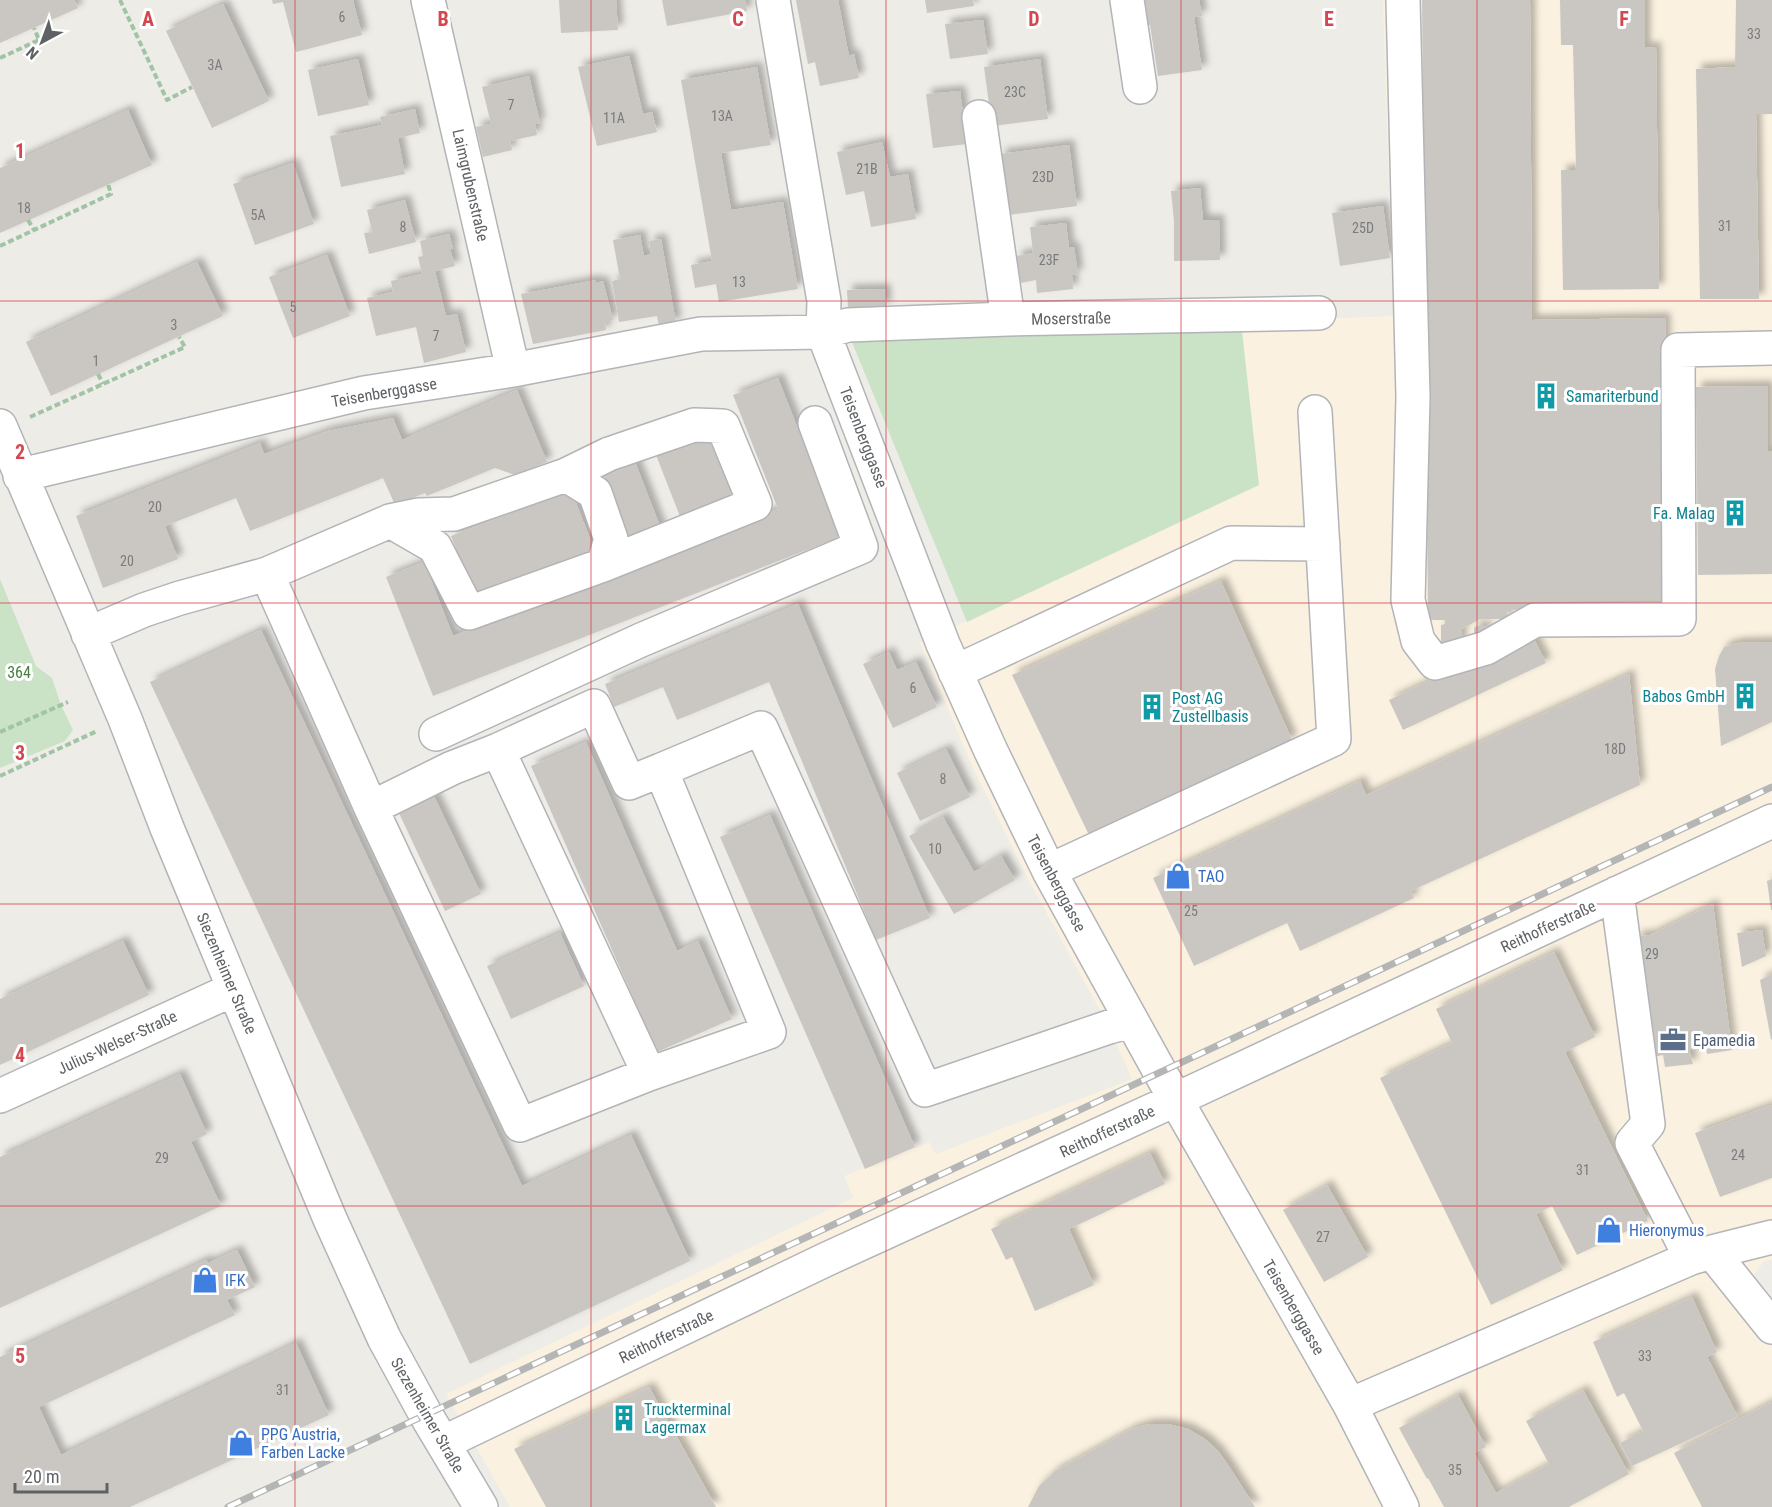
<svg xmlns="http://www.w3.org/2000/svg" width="1772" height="1507" font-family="'Roboto Condensed',sans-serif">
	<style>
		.commercial { fill: #faf1e0 }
		.green { fill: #cae3c7 }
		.building { fill: #cac7c3; filter: url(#shadow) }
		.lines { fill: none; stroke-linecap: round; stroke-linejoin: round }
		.minor-casing { stroke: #b2b4b7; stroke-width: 36 }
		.path { stroke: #a1c3a6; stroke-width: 4; stroke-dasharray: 6 3; stroke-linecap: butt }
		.minor { stroke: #fff; stroke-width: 33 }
		.rail-casing { stroke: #b4b5b5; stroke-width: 7 }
		.rail { stroke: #fff; stroke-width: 4.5; stroke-dasharray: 14; stroke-linecap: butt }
		.grid { fill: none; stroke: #d4474e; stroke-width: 1.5; stroke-opacity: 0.55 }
		.labels { text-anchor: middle; stroke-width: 6; stroke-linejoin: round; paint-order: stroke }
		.number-label { font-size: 14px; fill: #797b7c }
		.street-label { font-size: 16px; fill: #5e6265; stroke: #fff }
		.culture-label { font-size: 16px; fill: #0d838f; stroke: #fff; text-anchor: start }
		.park-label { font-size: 16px; fill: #468141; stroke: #fff }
		.shop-label { font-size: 16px; fill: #366cbe; stroke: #fff; text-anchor: start }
		.service-label { font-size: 16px; fill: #4e5e75; stroke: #fff; text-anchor: start }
		.grid-label { font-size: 20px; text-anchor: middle; font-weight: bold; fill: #d4474e; stroke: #fff; stroke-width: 6; stroke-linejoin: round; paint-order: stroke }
	</style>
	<defs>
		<filter id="shadow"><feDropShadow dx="5.5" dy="-5.5" stdDeviation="3" flood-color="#0004"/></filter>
	</defs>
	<rect width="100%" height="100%" fill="#eeece7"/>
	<path class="commercial" d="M 1383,0 L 1772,0 L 1772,1260 L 1764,1261 L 1754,1275 L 1762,1300 L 1772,1312 L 1772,1507 L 510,1507 L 446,1394 L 853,1198 L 844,1176 L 929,1142 L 936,1154 L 1132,1079 L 1109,1027 L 1027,877 L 972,766 L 920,643 L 1259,485 L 1241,322 L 1393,316 Z"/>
	<path class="green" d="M 1241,322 L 1259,485 L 967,622 L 849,335 Z
		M 0,579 L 36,666 L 52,678 L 61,705 L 73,730 L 65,741 L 0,768 Z"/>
	<path class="building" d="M 0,0 L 74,0 L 78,8 L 0,43 Z
		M 272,0 L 353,0 L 362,35 L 296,52 L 283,2 L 273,4 Z
		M 559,0 L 616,0 L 618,30 L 561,33 Z
		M 662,0 L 745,0 L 747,11 L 667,26 Z
		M 796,0 L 838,0 L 849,56 L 854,54 L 859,78 L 820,86 L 815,62 L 808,64 Z
		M 925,0 L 973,0 L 974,6 L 927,13 Z
		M 1139,0 L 1199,0 L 1202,16 L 1194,17 L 1202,70 L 1158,76 L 1150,25 L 1143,26 Z
		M 1422,0 L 1530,0 L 1532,320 L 1665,318 L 1670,606 L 1507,610 L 1508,619 L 1480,619 L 1462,629 L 1461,645 L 1444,647 L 1441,643 L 1441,625 L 1445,624 L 1445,620 L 1428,620 Z
		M 1560,0 L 1645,0 L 1645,48 L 1656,47 L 1659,289 L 1563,290 L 1561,170 L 1576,170 L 1573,45 L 1561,45 Z
		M 1736,0 L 1772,0 L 1772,114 L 1756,114 L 1759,299 L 1700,299 L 1696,69 L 1735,67 Z
		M 223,4 L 269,101 L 212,128 L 166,31 Z
		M 983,20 L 988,54 L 950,59 L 945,24 Z
		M 629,56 L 643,114 L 652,112 L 657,132 L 597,146 L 578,67 Z
		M 358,59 L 369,105 L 318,116 L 308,70 Z
		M 1040,59 L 1048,119 L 992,126 L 984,67 Z
		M 757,67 L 771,145 L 721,153 L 731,210 L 783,202 L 798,289 L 719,302 L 716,284 L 695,288 L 691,265 L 712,261 L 681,80 Z
		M 529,76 L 540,123 L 535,124 L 537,135 L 510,141 L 512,150 L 483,157 L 476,127 L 491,124 L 482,87 Z
		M 960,91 L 967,144 L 933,148 L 926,94 Z
		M 415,109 L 420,133 L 398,138 L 405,174 L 341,187 L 330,136 L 382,125 L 380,117 Z
		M 128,110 L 152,165 L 0,233 L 0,168 Z
		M 882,142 L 890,177 L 908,174 L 916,219 L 871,227 L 864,191 L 846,195 L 837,152 Z
		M 1069,145 L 1077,206 L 1008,215 L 1000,154 Z
		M 293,163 L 314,224 L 255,245 L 233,184 Z
		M 1200,188 L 1203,220 L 1219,220 L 1220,260 L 1174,261 L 1174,221 L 1171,191 Z
		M 405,200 L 416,242 L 369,254 L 364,233 L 372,232 L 367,210 Z
		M 1383,206 L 1390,258 L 1340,266 L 1332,213 Z
		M 1066,223 L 1069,248 L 1074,247 L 1078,274 L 1072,275 L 1073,289 L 1037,293 L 1036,280 L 1021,283 L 1016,256 L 1033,253 L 1030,227 Z
		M 449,234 L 453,249 L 450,249 L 455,266 L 435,271 L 446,316 L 457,314 L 466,352 L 424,363 L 416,327 L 376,336 L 367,298 L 393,292 L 391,281 L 422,274 L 418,257 L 423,256 L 420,241 Z
		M 640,235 L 644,256 L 651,254 L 649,241 L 661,239 L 676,323 L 659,326 L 657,316 L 619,322 L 612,281 L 620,279 L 613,240 Z
		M 327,255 L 350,316 L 293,338 L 269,277 Z
		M 197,262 L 223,316 L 51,396 L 26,342 Z
		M 596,280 L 596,283 L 603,281 L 613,320 L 605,322 L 606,330 L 533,344 L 521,294 Z
		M 885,289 L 886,307 L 848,308 L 847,290 Z
		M 778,378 L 840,537 L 433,696 L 386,577 L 424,562 L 453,636 L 778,509 L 733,395 Z
		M 1768,386 L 1768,451 L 1772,451 L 1772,574 L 1698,575 L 1696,387 Z
		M 517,390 L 547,462 L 515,475 L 495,468 L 427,496 L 425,493 L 395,505 L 383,478 L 250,531 L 236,498 L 165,526 L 178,559 L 103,588 L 76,516 L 260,443 L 264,454 L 328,431 L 393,418 L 402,440 Z
		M 720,430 L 745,495 L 681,519 L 656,455 Z
		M 630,449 L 665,539 L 633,551 L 598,461 Z
		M 571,490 L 596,554 L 476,601 L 451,536 Z
		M 1221,581 L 1292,740 L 1089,835 L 1012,675 Z
		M 798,604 L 930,918 L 876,940 L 769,682 L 677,720 L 663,687 L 614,707 L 605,684 Z
		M 1476,626 L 1486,626 L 1489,628 L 1474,641 L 1474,628 Z
		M 261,630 L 522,1186 L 631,1135 L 690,1261 L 470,1364 L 150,682 Z
		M 1531,633 L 1546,663 L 1403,730 L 1389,700 Z
		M 1772,642 L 1772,722 L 1721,746 L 1715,669 L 1719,656 L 1724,647 L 1737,643 Z
		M 889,652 L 897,670 L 916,662 L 937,707 L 893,728 L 863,664 Z
		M 1629,674 L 1640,785 L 1411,891 L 1414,898 L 1300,951 L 1287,923 L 1194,966 L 1153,878 L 1360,781 L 1366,795 Z
		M 586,742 L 677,951 L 698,941 L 732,1019 L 657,1052 L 531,766 Z
		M 946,749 L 970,797 L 920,821 L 897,773 Z
		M 433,794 L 481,894 L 445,911 L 398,811 Z
		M 770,815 L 915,1147 L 865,1169 L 720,837 Z
		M 943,817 L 974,872 L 1001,856 L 1015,880 L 954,914 L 909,836 Z
		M 1772,879 L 1772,910 L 1771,910 L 1767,881 Z
		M 1713,904 L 1732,1050 L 1707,1054 L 1706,1049 L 1689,1050 L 1693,1064 L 1665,1067 L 1663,1055 L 1644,1059 L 1636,936 L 1650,935 Z
		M 1762,930 L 1766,956 L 1742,967 L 1737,933 Z
		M 560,933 L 584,986 L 511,1019 L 487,966 Z
		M 123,941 L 149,995 L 0,1065 L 0,999 Z
		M 1554,952 L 1595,1037 L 1565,1052 L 1648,1221 L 1577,1255 L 1552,1206 L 1536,1214 L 1563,1270 L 1491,1305 L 1380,1078 L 1452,1043 L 1436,1009 Z
		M 1772,974 L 1772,1039 L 1771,1040 L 1760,980 Z
		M 180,1074 L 207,1134 L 191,1142 L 221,1206 L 0,1308 L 0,1157 Z
		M 1772,1105 L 1772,1178 L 1720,1197 L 1695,1133 Z
		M 1150,1153 L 1165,1184 L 1069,1229 L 1094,1285 L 1035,1311 L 1012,1257 L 1006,1260 L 991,1229 Z
		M 1327,1185 L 1368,1257 L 1324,1282 L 1283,1210 Z
		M 237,1250 L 255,1287 L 227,1300 L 235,1315 L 39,1407 L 61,1455 L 296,1343 L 329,1415 L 130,1507 L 0,1507 L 0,1357 L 206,1260 L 208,1263 Z
		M 1692,1297 L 1717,1352 L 1707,1357 L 1738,1417 L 1632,1466 L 1620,1443 L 1643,1431 L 1624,1393 L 1617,1397 L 1593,1342 Z
		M 649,1387 L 716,1507 L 546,1507 L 514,1449 Z
		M 1583,1390 L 1629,1474 L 1569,1507 L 1444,1507 L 1428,1478 L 1427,1479 L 1399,1428 L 1458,1395 L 1486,1447 L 1474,1453 L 1496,1493 L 1549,1464 L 1526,1421 Z
		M 1772,1402 L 1772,1507 L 1702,1507 L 1674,1453 Z
		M 1149,1424 L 1168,1424 L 1188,1429 L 1205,1439 L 1218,1451 L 1228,1465 L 1255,1507 L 1028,1507 L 1039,1486 L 1055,1471 L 1132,1429 Z"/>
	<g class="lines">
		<g class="minor-casing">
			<path id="minor" d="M 428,0 L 513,370
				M 773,0 L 824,301 L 823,332 L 943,644 L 990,749 L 1049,871 L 1160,1072 L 1350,1405 L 1402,1507
				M 1127,0 L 1140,87
				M 1403,0 L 1413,397 L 1408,600 L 1418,641 L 1435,663 L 1486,648 L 1535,620 L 1679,619 L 1678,350 L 1772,348
				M 979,117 L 1008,319
				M 0,426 L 125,719 L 167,828 L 330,1219 L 384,1338 L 426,1415 L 481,1507
				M 566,475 L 595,493 L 611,539 L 603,565
				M 20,476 L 38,471 L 364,393 L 513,370 L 701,334 L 823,332 L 848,325 L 1008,319 L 1319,313
				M 267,574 L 371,808 L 452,768 L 498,750 L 594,706 L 629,783 L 661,770 L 769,1032 L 649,1074 L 520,1125 L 371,808
				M 88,634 L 144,610 L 180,598 L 267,574 L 390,521 L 419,515 L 454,514 L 566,475 L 609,454 L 694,425 L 723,426 L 755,504 L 603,565 L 469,613 L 435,547 L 390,521
				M 955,672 L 1231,543 L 1323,544
				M 436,734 L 641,640 L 861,547 L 815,423
				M 498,750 L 649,1074
				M 661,770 L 761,728 L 925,1090 L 1109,1027 L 1131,1021
				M 1049,871 L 1334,739 L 1315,412
				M 1617,893 L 1648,1124 L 1632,1143 L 1691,1258
				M 0,1096 L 234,989
				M 1712,1252 L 1772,1237
				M 1350,1405 L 1691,1258 L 1712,1252 L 1772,1327
				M 443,1443 L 827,1259 L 1177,1099 L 1772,821"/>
		</g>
		<path class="path" d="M 120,0 L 167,100 L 192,87
			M 0,58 L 39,40 L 34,28
			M 28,220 L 34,230
			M 0,246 L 111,194 L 108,184
			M 98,374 L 103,384
			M 30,417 L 185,347 L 179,337
			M 0,732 L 68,702
			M 0,776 L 97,731"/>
		<use href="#minor" class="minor"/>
		<g class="rail-casing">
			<path id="rail" d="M 228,1507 L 1772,787"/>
		</g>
		<use href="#rail" class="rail"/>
	</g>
	<path class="grid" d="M 295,0 L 295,1507M 591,0 L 591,1507M 886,0 L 886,1507M 1181,0 L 1181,1507M 1477,0 L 1477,1507M 0,301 L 1772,301M 0,603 L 1772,603M 0,904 L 1772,904M 0,1206 L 1772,1206"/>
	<defs>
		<g id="building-bare" transform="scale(2.07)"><path d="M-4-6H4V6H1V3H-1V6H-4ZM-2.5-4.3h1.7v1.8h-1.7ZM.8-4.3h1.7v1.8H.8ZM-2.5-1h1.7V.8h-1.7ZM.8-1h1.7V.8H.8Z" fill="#0f9aa8" stroke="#fff" stroke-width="2.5" paint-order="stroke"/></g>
		<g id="shop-bare" transform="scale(2.07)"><path d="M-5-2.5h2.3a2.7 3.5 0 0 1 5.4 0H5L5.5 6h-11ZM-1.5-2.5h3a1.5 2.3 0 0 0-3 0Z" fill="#3f7fe0" stroke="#fff" stroke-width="2.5" paint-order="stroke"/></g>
		<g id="office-bare" transform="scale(2.07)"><path d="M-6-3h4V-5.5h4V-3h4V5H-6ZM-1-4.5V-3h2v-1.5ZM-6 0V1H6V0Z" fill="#5c6f8a" stroke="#fff" stroke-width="2.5" paint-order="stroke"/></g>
	</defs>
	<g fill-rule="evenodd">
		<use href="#building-bare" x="1546" y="396"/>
		<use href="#building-bare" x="1735" y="513"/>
		<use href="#building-bare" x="1745" y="696"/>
		<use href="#building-bare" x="1152" y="707"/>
		<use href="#shop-bare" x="1178" y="876"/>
		<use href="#office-bare" x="1673" y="1040"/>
		<use href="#shop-bare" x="1609" y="1230"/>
		<use href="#shop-bare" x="205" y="1280"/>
		<use href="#building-bare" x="624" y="1418"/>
		<use href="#shop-bare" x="241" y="1443"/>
	</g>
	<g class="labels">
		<g class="number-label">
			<text x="342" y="22">6</text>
			<text x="1754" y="39">33</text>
			<text x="215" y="70">3A</text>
			<text x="1015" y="97">23C</text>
			<text x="511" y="110">7</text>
			<text x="722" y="121">13A</text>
			<text x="614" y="123">11A</text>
			<text x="867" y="174">21B</text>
			<text x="1043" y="182">23D</text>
			<text x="24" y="213">18</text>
			<text x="258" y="220">5A</text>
			<text x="1725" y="231">31</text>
			<text x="403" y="232">8</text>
			<text x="1363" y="233">25D</text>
			<text x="1049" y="265">23F</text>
			<text x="739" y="287">13</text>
			<text x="293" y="312">5</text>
			<text x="174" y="330">3</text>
			<text x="436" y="341">7</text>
			<text x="96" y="366">1</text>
			<text x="155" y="512">20</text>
			<text x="127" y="566">20</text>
			<text x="913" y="693">6</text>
			<text x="1615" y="754">18D</text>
			<text x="943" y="784">8</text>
			<text x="935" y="854">10</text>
			<text x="1191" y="916">25</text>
			<text x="1652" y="959">29</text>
			<text x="1738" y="1160">24</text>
			<text x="162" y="1163">29</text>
			<text x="1583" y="1175">31</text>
			<text x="1323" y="1242">27</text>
			<text x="1645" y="1361">33</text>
			<text x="283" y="1395">31</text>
			<text x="1455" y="1475">35</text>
		</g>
		<g class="street-label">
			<text transform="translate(471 185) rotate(77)" y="6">Laimgrubenstraße</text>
			<text transform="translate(1071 318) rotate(-1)" y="6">Moserstraße</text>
			<text transform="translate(384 392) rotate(-10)" y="6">Teisenberggasse</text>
			<text transform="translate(864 437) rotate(69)" y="6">Teisenberggasse</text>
			<text transform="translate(1057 883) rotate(62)" y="6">Teisenberggasse</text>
			<text transform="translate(1548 926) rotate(-25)" y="6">Reithofferstraße</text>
			<text transform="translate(227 973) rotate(67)" y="6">Siezenheimer Straße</text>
			<text transform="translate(117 1042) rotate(-25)" y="6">Julius-Welser-Straße</text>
			<text transform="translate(1107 1131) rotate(-25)" y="6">Reithofferstraße</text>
			<text transform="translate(1294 1307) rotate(60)" y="6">Teisenberggasse</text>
			<text transform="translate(666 1336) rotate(-26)" y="6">Reithofferstraße</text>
			<text transform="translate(428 1415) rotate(60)" y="6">Siezenheimer Straße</text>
		</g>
		<g class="culture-label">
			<text x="1566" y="402">Samariterbund</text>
			<text x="1715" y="519" text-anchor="end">Fa. Malag</text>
			<text x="1725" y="702" text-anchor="end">Babos GmbH</text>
			<text x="1172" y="704">Post AG<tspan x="1172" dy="18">Zustellbasis</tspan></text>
			<text x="644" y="1415">Truckterminal<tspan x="644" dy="18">Lagermax</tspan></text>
		</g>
		<g class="park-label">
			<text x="19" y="678">364</text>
		</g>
		<g class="shop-label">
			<text x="1198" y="882">TAO</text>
			<text x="1629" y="1236">Hieronymus</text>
			<text x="225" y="1286">IFK</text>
			<text x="261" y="1440">PPG Austria,<tspan x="261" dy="18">Farben Lacke</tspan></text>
		</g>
		<g class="service-label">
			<text x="1693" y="1046">Epamedia</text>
		</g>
	</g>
	<g class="grid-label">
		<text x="148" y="26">A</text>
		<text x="443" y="26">B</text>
		<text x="738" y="26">C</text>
		<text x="1034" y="26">D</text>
		<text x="1329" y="26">E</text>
		<text x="1624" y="26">F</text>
		<text x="20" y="158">1</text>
		<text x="20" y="459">2</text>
		<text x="20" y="760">3</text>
		<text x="20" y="1062">4</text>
		<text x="20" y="1363">5</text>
	</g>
	<g transform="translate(42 42) rotate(221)" stroke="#ffffff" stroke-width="4.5" paint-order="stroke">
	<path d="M0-4.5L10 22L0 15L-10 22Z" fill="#5e6265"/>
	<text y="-9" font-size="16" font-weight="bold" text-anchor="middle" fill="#5e6265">N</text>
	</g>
	<path d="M15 1483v9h92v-9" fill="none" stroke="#5e6265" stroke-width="3"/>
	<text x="24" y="1483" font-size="18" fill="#5e6265" stroke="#ffffff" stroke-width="4.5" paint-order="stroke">20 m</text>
</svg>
